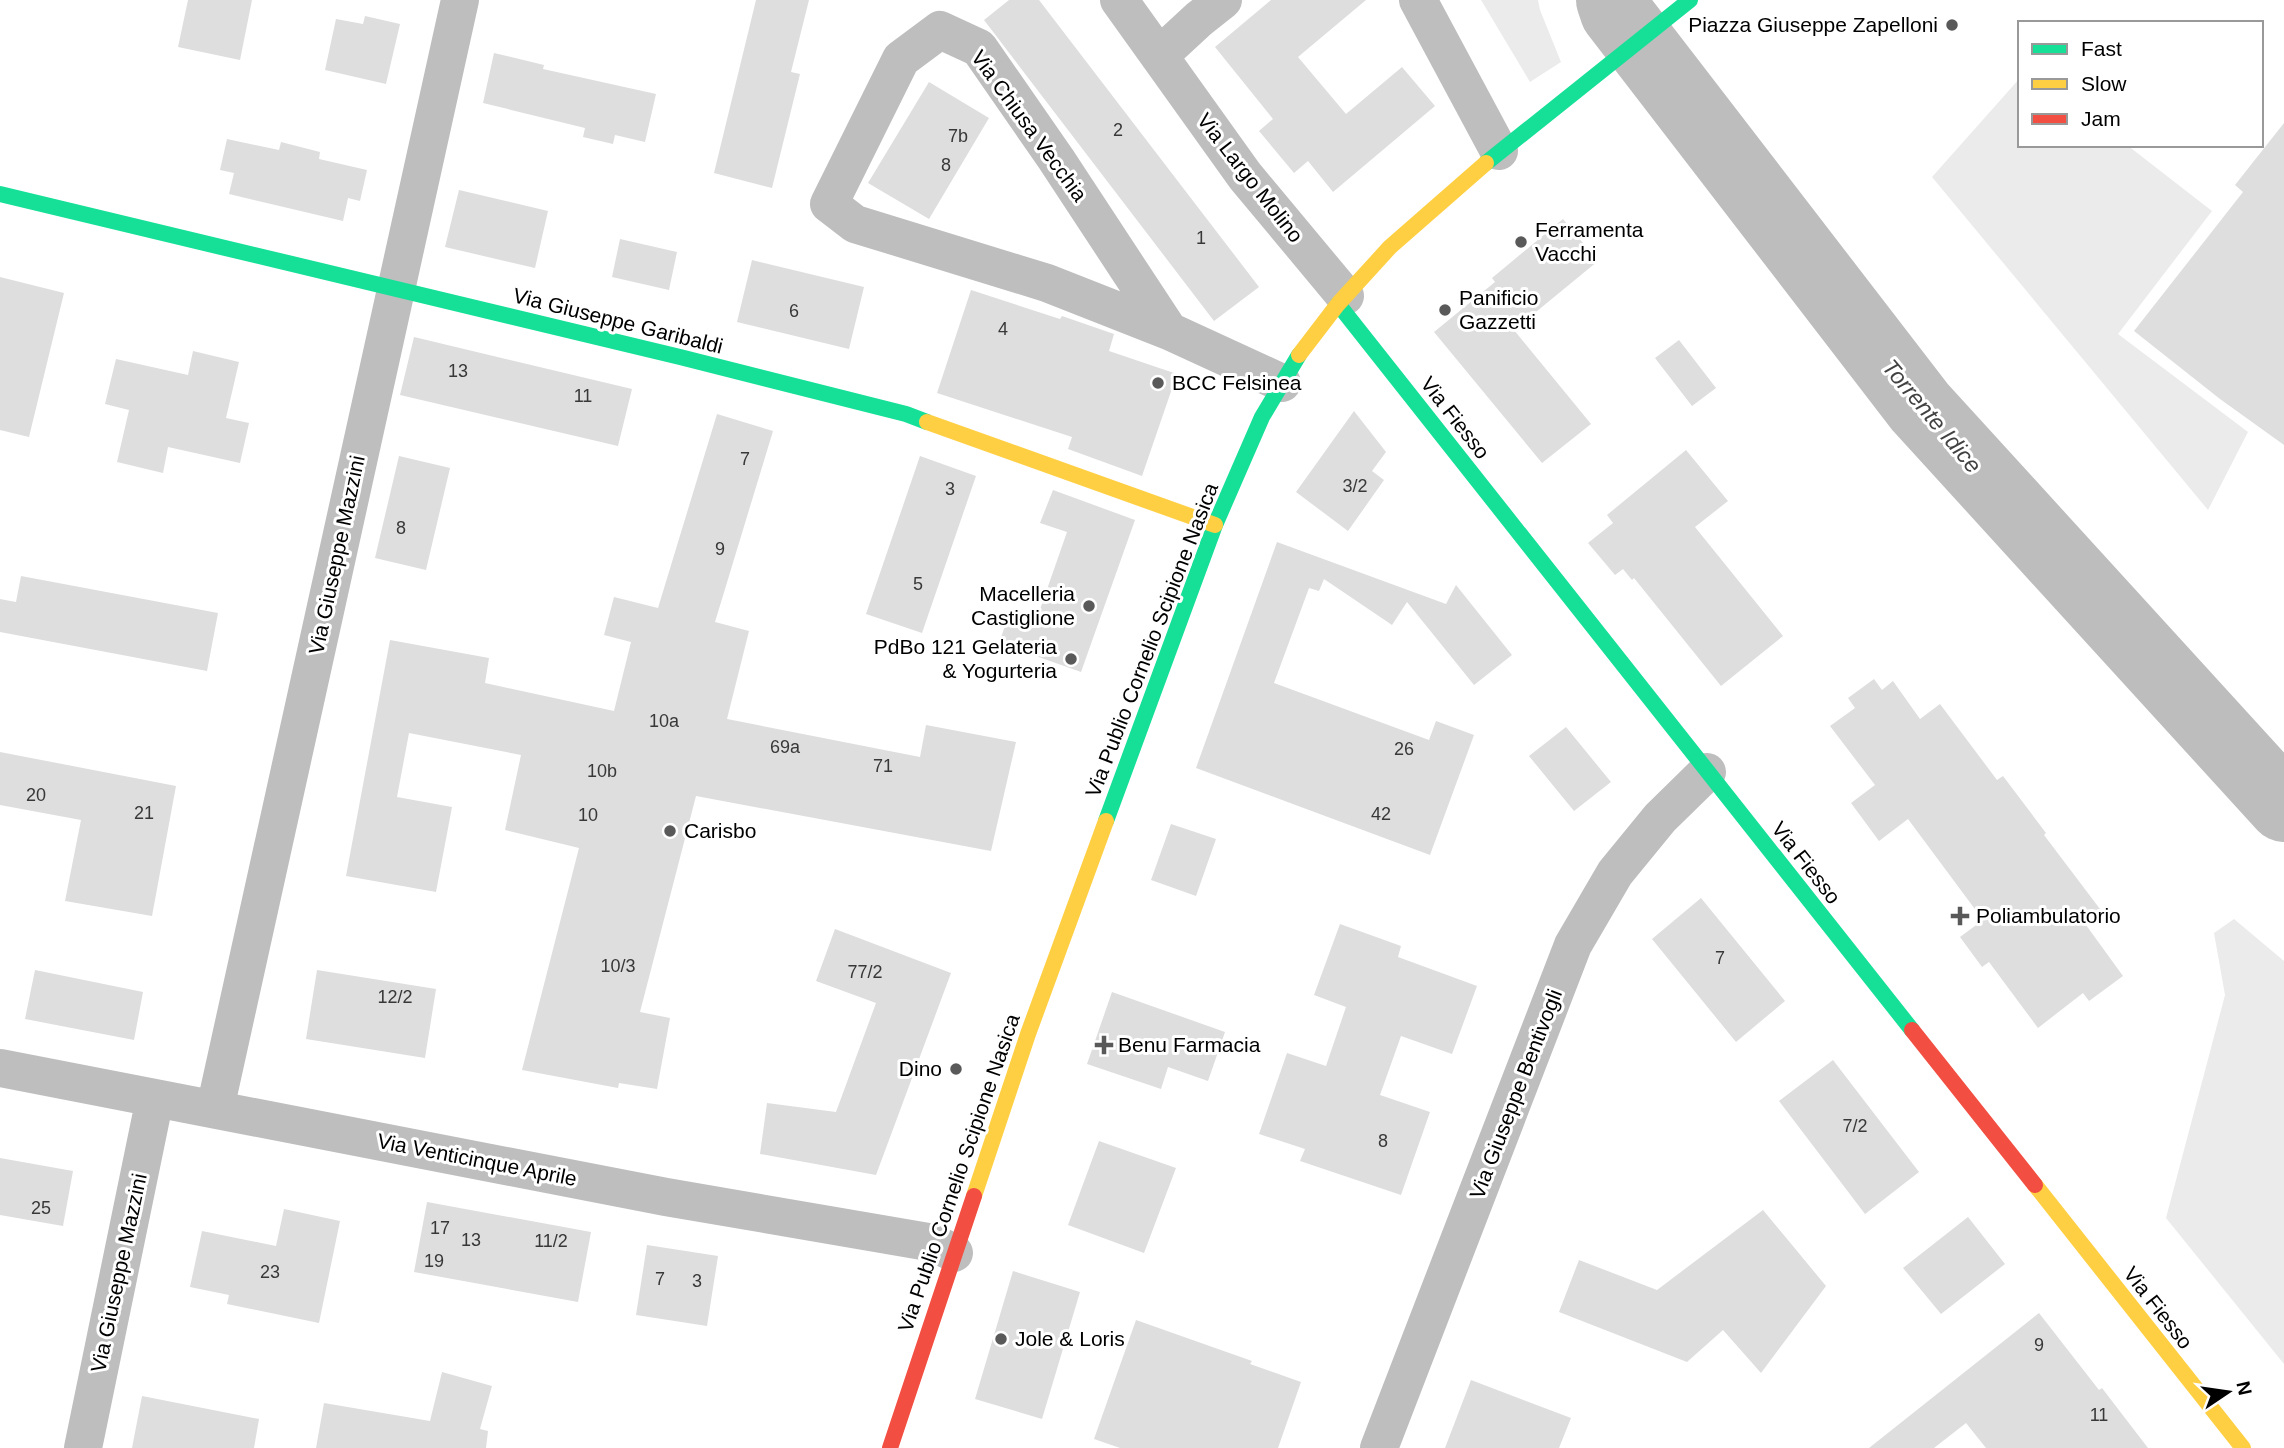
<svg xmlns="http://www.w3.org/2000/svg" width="2284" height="1448" font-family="Arial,sans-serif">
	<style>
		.green { fill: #ebebeb }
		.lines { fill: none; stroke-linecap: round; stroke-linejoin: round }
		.river { stroke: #bdbdbd; stroke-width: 72 }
		.building { fill: #dedede }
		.street { stroke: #bebebe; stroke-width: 38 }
		.fast { stroke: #16e098; stroke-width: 16 }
		.slow { stroke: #ffcf43; stroke-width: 16 }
		.jam { stroke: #f24e42; stroke-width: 16 }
		.poi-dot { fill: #595959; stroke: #fff; stroke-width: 2.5 }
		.labels { text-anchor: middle; stroke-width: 6; stroke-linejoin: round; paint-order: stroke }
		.number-label { font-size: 18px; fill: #383838 }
		.poi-label { font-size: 21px; fill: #000; stroke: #fff; text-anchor: start }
		.street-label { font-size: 21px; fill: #000; stroke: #fff }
		.water-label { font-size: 23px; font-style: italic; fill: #424242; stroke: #fff }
	</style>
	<rect width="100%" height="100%" fill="#fff"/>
	<path class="green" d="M 1481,0 L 1538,0 L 1540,10 L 1561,62 L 1530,82 Z
		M 2020,78 L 2020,145 L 2127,145 L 2212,211 L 2118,334 L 2248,432 L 2208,510 L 1932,177 Z
		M 2234,919 L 2284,961 L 2284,1364 L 2166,1218 L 2225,995 L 2214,933 Z"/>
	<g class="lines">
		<path class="river" d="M 1612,0 L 1616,12 L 1920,407 L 2284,806"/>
	</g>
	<path class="building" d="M 188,0 L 252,0 L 240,60 L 178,47 Z
		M 756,0 L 809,0 L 791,72 L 800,74 L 772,188 L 714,173 Z
		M 1009,0 L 1039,0 L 1259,287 L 1214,321 L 984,20 Z
		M 1271,0 L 1366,0 L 1298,57 L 1346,114 L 1402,67 L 1435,106 L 1333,192 L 1308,161 L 1294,173 L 1259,131 L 1273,119 L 1215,47 Z
		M 365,16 L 400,24 L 386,84 L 325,70 L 336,19 L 363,24 Z
		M 494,53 L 544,65 L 543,69 L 656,94 L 645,142 L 615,135 L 613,144 L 583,137 L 585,128 L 483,103 Z
		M 929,82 L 989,118 L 929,219 L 868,183 Z
		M 2284,123 L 2284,445 L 2220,399 L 2134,331 L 2243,192 L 2235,185 Z
		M 227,139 L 279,150 L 281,142 L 320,152 L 319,159 L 367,170 L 360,201 L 348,198 L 343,221 L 229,194 L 234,173 L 220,170 Z
		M 459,190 L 548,211 L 535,268 L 445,247 Z
		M 1563,219 L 1598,261 L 1514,330 L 1591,424 L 1542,463 L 1434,332 L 1495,282 L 1492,278 Z
		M 620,239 L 677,252 L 669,290 L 612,277 Z
		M 752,260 L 864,287 L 849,349 L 737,322 Z
		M 0,277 L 64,293 L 29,437 L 0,430 Z
		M 971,290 L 1060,319 L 1062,316 L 1114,334 L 1109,351 L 1177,374 L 1142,476 L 1068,449 L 1072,437 L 937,393 Z
		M 414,337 L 632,389 L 618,446 L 400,395 Z
		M 1679,340 L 1716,388 L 1692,406 L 1655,358 Z
		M 193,351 L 239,362 L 226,418 L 249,423 L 240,463 L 168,447 L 163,473 L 117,462 L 129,410 L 105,404 L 116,359 L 188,375 Z
		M 1354,411 L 1386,452 L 1372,471 L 1384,480 L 1348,531 L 1296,492 Z
		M 717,414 L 773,431 L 715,622 L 749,631 L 727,719 L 920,757 L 926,725 L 1016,742 L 991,851 L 696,796 L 640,1012 L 670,1018 L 657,1089 L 619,1083 L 618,1088 L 522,1070 L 579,848 L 505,830 L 521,755 L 409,733 L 397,797 L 452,807 L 436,892 L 346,876 L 390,640 L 489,658 L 485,683 L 614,711 L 631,642 L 604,635 L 614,597 L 658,608 Z
		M 1686,450 L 1728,501 L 1695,527 L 1783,636 L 1721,686 L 1634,578 L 1632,580 L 1623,569 L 1615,575 L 1588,543 L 1613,523 L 1607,515 Z
		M 399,456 L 450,468 L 426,570 L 375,558 Z
		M 920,456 L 976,476 L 922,633 L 866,614 Z
		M 1053,490 L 1135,520 L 1081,672 L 999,643 L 1011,609 L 1037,618 L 1067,532 L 1040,523 Z
		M 1277,542 L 1446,604 L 1456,585 L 1512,655 L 1474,685 L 1407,602 L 1392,625 L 1324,579 L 1319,591 L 1309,588 L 1274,683 L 1429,740 L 1436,721 L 1474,735 L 1430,855 L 1196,768 Z
		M 21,576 L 218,613 L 207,671 L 0,632 L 0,599 L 16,602 Z
		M 1874,679 L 1882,690 L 1893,681 L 1920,719 L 1940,704 L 1997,780 L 2003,776 L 2046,833 L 2044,835 L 2103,913 L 2086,925 L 2123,976 L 2089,1001 L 2083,993 L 2038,1028 L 1989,962 L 1982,967 L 1960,937 L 1983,920 L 1908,819 L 1879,841 L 1851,803 L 1875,785 L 1830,726 L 1855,708 L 1848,698 Z
		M 1566,727 L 1611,782 L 1574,811 L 1529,756 Z
		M 0,752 L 176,786 L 152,916 L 65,901 L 81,820 L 0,805 Z
		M 1171,824 L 1216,839 L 1196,896 L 1151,880 Z
		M 1701,898 L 1785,1001 L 1736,1042 L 1652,939 Z
		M 1340,924 L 1401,946 L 1398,957 L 1477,986 L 1452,1054 L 1401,1036 L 1380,1095 L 1430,1112 L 1401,1195 L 1300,1161 L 1305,1149 L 1259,1134 L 1287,1053 L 1326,1066 L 1346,1007 L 1314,995 Z
		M 835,929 L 951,973 L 876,1175 L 760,1154 L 767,1103 L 836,1112 L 876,1003 L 816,981 Z
		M 35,970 L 143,992 L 134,1040 L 25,1019 Z
		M 317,970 L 436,989 L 425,1058 L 306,1039 Z
		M 1112,992 L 1225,1032 L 1208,1081 L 1168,1067 L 1161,1089 L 1087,1064 Z
		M 1833,1060 L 1919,1172 L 1865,1214 L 1779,1101 Z
		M 1099,1141 L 1176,1168 L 1144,1253 L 1068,1225 Z
		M 0,1158 L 73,1171 L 63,1226 L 0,1215 Z
		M 427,1202 L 591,1232 L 578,1302 L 414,1272 Z
		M 284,1209 L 340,1221 L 319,1323 L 227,1304 L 229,1295 L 190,1287 L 202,1231 L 276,1246 Z
		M 1763,1210 L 1826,1286 L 1761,1373 L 1723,1330 L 1687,1362 L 1559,1312 L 1579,1260 L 1657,1290 Z
		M 1968,1217 L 2005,1264 L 1941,1314 L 1903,1268 Z
		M 647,1245 L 718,1256 L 707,1326 L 636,1315 Z
		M 1013,1271 L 1080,1292 L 1042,1419 L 975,1399 Z
		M 2039,1313 L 2099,1390 L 2102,1388 L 2148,1448 L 1986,1448 L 1966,1423 L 1934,1448 L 1869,1448 Z
		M 1136,1320 L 1252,1361 L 1250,1364 L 1301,1382 L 1278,1448 L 1120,1448 L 1094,1439 Z
		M 442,1372 L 492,1386 L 480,1429 L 488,1431 L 486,1448 L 316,1448 L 324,1403 L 430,1421 Z
		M 1471,1380 L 1571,1418 L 1559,1448 L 1445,1448 Z
		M 142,1396 L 259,1419 L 254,1448 L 132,1448 Z"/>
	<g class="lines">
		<path class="street" d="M 1119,0 L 1245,176 L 1345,296
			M 1418,0 L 1499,151
			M 1159,56 L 1199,19 L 1223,0
			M 1169,331 L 1056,159 L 979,48 L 940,30 L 901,59 L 829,204 L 855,224 L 1047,283 L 1169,331 L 1282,383
			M 0,1068 L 666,1197 L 934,1243 L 954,1253
			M 215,1109 L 460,0
			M 83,1448 L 155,1098
			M 1379,1448 L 1573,945 L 1615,873 L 1660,818 L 1707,772"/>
		<path class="fast" d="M 1486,163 L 1690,0
			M 0,194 L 680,357 L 906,414 L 927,422
			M 1338,304 L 1912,1030
			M 1106,821 L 1215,525 L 1262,417 L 1299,355"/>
		<path class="slow" d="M 1299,355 L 1338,304 L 1390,247 L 1486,163
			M 927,422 L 1215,525
			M 2035,1185 L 2243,1448
			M 974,1196 L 1028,1034 L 1106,821"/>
		<path class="jam" d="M 1912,1030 L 2035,1185
			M 890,1448 L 974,1196"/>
	</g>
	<g class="poi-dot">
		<circle cx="1952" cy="25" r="7"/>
		<circle cx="1521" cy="242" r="7"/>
		<circle cx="1445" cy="310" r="7"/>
		<circle cx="1158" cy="383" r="7"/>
		<circle cx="1089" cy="606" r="7"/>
		<circle cx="1071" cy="659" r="7"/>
		<circle cx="670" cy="831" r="7"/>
		<path d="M1956.5 905.5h7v7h7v7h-7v7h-7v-7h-7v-7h7z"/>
		<path d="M1100.5 1034.5h7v7h7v7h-7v7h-7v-7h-7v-7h7z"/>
		<circle cx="956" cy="1069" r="7"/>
		<circle cx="1001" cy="1339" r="7"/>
	</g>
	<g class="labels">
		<g class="number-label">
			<text x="1118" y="136">2</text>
			<text x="958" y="142">7b</text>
			<text x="946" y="171">8</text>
			<text x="1201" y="244">1</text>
			<text x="794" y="317">6</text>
			<text x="1003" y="335">4</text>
			<text x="458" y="377">13</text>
			<text x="583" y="402">11</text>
			<text x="745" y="465">7</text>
			<text x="1355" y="492">3/2</text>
			<text x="950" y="495">3</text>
			<text x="401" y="534">8</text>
			<text x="720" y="555">9</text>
			<text x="918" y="590">5</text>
			<text x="664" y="727">10a</text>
			<text x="785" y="753">69a</text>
			<text x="1404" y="755">26</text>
			<text x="883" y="772">71</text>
			<text x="602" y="777">10b</text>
			<text x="36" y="801">20</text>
			<text x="144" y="819">21</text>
			<text x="1381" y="820">42</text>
			<text x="588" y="821">10</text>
			<text x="1720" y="964">7</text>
			<text x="618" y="972">10/3</text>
			<text x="865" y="978">77/2</text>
			<text x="395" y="1003">12/2</text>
			<text x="1855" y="1132">7/2</text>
			<text x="1383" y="1147">8</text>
			<text x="41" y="1214">25</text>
			<text x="440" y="1234">17</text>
			<text x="471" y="1246">13</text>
			<text x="551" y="1247">11/2</text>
			<text x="434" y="1267">19</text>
			<text x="270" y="1278">23</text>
			<text x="660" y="1285">7</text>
			<text x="697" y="1287">3</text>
			<text x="2039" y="1351">9</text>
			<text x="2099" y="1421">11</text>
		</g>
		<g class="poi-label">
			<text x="1938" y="32" text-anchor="end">Piazza Giuseppe Zapelloni</text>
			<text x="1535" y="237">Ferramenta<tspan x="1535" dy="24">Vacchi</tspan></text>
			<text x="1459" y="305">Panificio<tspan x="1459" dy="24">Gazzetti</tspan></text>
			<text x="1172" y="390">BCC Felsinea</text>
			<text x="1075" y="601" text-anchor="end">Macelleria<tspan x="1075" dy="24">Castiglione</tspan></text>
			<text x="1057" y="654" text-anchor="end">PdBo 121 Gelateria<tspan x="1057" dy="24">&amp; Yogurteria</tspan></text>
			<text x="684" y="838">Carisbo</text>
			<text x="1976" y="923">Poliambulatorio</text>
			<text x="1118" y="1052">Benu Farmacia</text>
			<text x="942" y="1076" text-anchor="end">Dino</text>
			<text x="1015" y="1346">Jole &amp; Loris</text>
		</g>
		<g class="street-label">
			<text transform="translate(1029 126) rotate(54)" y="7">Via Chiusa Vecchia</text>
			<text transform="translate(1250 178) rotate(52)" y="7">Via Largo Molino</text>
			<text transform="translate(618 321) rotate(14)" y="7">Via Giuseppe Garibaldi</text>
			<text transform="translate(1455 418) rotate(52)" y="7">Via Fiesso</text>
			<text transform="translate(337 555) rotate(-78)" y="7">Via Giuseppe Mazzini</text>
			<text transform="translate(1152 640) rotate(-69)" y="7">Via Publio Cornelio Scipione Nasica</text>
			<text transform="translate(1806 863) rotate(52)" y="7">Via Fiesso</text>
			<text transform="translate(1516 1094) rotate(-69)" y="7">Via Giuseppe Bentivogli</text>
			<text transform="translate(477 1160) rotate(11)" y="7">Via Venticinque Aprile</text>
			<text transform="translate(959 1173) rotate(-71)" y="7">Via Publio Cornelio Scipione Nasica</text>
			<text transform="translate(119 1273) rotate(-78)" y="7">Via Giuseppe Mazzini</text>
			<text transform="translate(2158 1308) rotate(52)" y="7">Via Fiesso</text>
		</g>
		<g class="water-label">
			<text transform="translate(1932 416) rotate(50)" y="8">Torrente Idice</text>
		</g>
	</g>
	<rect x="2018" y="21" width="245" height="126" fill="#ffffff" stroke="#999999" stroke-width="2"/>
	<rect x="2032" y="44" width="35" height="10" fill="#16e098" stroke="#999999" stroke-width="2"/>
	<text x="2081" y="56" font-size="21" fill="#000000">Fast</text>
	<rect x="2032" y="79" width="35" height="10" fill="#ffcf43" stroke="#999999" stroke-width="2"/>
	<text x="2081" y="91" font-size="21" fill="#000000">Slow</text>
	<rect x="2032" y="114" width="35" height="10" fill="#f24e42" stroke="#999999" stroke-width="2"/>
	<text x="2081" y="126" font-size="21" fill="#000000">Jam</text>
	<g transform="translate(2228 1392) rotate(77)" stroke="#ffffff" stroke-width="5" paint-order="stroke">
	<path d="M0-5L12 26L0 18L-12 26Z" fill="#000000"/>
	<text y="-10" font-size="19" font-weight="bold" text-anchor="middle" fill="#000000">N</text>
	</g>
</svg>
